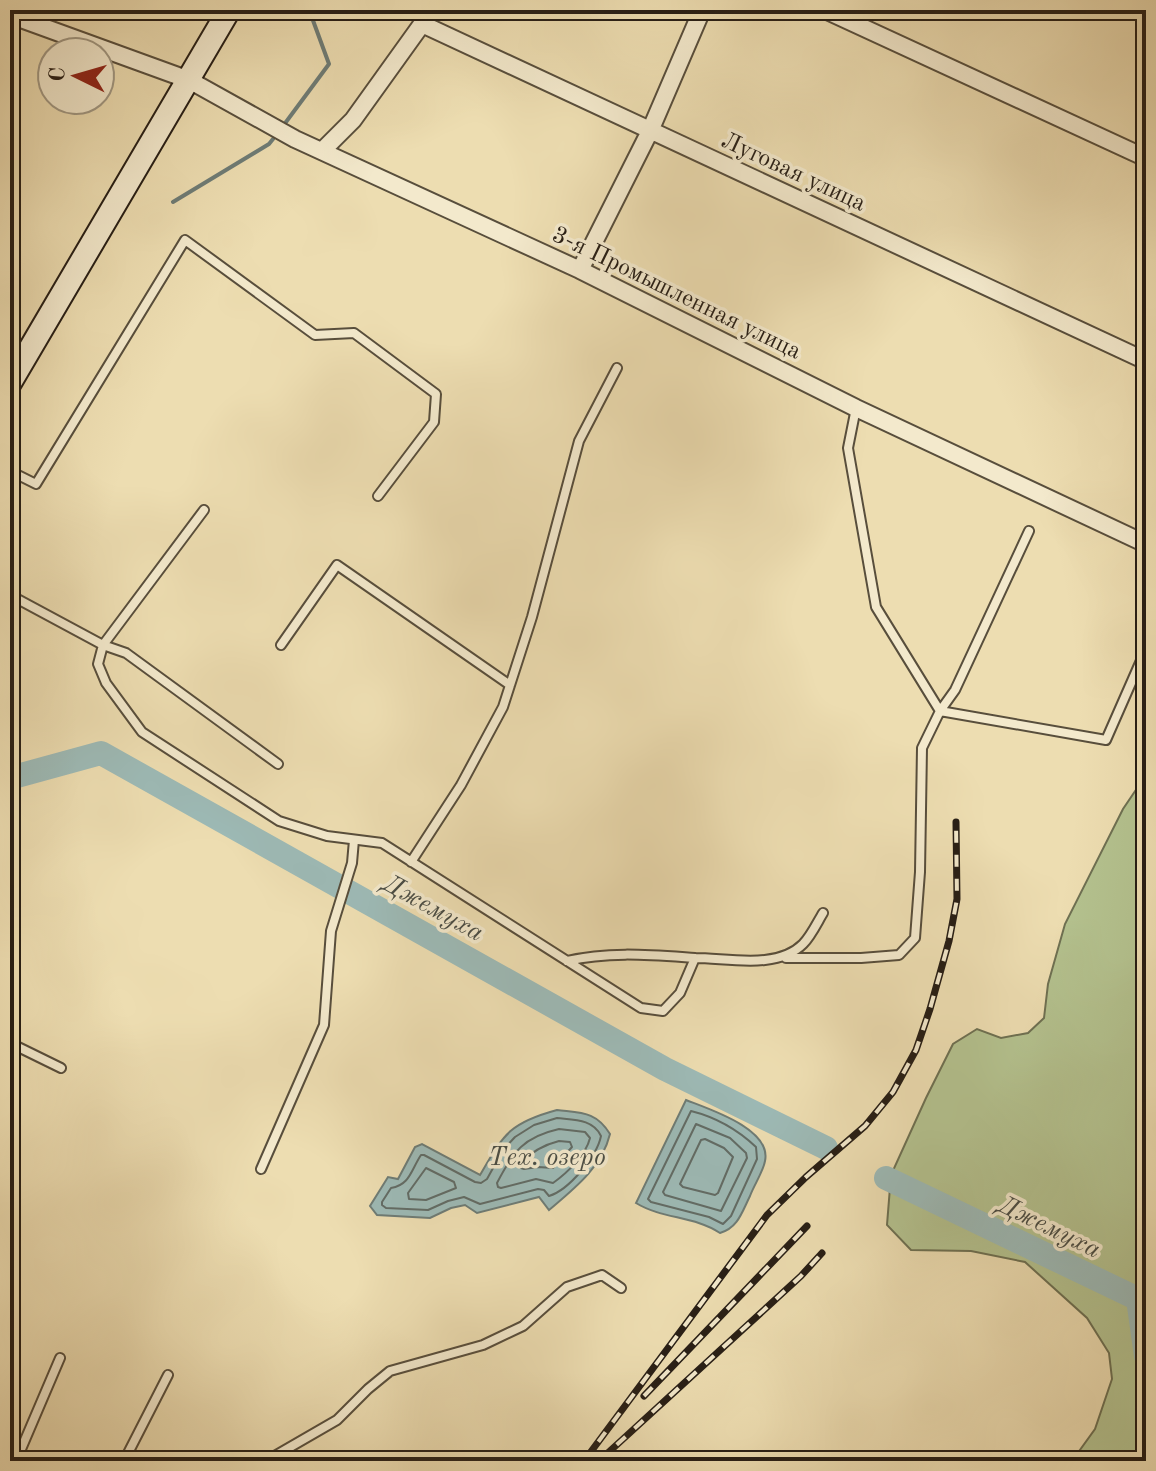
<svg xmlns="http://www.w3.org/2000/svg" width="1156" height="1471" font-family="'Old Standard TT',serif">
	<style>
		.green { fill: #b4c28f; stroke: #6e7052; stroke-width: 2 }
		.water { fill: #9dbab6; stroke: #6e7c76; stroke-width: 2 }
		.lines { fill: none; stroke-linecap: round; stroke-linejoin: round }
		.shore { stroke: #626c66; stroke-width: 2 }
		.stream { stroke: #6e7c76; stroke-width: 4 }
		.river { stroke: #9dbab6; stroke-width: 24 }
		.lane-casing { stroke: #584e3c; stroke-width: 12 }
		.street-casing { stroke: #584e3c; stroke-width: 20 }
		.secondary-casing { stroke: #271e15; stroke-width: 26 }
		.lane { stroke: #f3e9cc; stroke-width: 8 }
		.street { stroke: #f3e9cc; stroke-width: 16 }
		.secondary { stroke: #f3e9cc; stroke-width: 22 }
		.rail-casing { stroke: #271e15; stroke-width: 7 }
		.rail { stroke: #f3e9cc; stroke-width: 4; stroke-dasharray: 12; stroke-linecap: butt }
		.labels { text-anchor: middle; stroke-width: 7; stroke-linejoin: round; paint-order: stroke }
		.street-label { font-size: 24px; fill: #271e15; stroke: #f3e9cc }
		.water-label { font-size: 26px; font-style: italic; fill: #4a4d45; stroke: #f3e9cc }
	</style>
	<rect width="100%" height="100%" fill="#edddb1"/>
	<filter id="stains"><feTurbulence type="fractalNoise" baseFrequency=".0025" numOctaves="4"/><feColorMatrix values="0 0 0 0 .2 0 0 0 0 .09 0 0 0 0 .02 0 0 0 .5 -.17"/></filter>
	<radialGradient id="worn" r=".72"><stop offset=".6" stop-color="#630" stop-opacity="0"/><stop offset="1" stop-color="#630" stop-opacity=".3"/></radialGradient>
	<path class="green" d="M 1146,775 L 1146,1339 L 1144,1340 L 1146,1342 L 1146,1461 L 1072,1461 L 1095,1429 L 1112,1379 L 1109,1353 L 1087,1318 L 1025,1262 L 971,1251 L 911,1250 L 887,1225 L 891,1175 L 926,1098 L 953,1044 L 977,1029 L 1001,1038 L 1028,1033 L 1044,1018 L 1048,984 L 1065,924 L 1123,809 Z"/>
	<path class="water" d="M 686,1100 C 709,1109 772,1129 765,1161 C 763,1172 754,1185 750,1196 C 742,1212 738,1228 720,1233 C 695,1216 662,1219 636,1203 Z
		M 557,1110 C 581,1113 596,1111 610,1134 C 602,1167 575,1188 549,1210 L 539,1197 L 477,1213 L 465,1205 L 451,1208 L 430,1218 L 377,1215 L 370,1206 L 388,1177 L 398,1179 L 415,1147 L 422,1144 L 480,1175 C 504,1134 509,1123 557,1110 Z"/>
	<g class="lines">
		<path class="shore" d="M 691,1111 C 715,1117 738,1130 756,1147 L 757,1159 L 731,1216 L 723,1224 L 709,1217 L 651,1202 L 648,1199 Z
			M 557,1118 C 574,1120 593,1119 601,1136 C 597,1156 569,1190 549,1196 L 544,1190 L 538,1189 L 480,1204 L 464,1197 L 448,1201 L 428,1210 L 386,1208 L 382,1205 L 382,1202 L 391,1188 C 410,1185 411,1170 421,1155 L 424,1155 L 475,1182 L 481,1183 L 487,1179 L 503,1150 L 515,1137 L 534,1125 Z
			M 696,1124 L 730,1138 L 746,1153 L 747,1158 L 721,1211 L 665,1195 L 663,1192 Z
			M 559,1129 L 585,1132 L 590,1138 C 586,1155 567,1173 553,1183 L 536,1179 L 501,1188 L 498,1187 L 497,1183 C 513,1152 523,1137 559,1129 Z
			M 701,1140 L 705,1139 L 724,1148 L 733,1157 L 718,1193 L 715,1195 L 683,1187 L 680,1184 Z
			M 559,1141 L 570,1142 L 572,1147 L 553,1168 L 538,1167 L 524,1169 L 521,1168 L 521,1163 C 532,1151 543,1145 559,1141 Z
			M 426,1168 L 454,1182 L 456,1188 L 426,1200 L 409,1199 L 408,1193 Z"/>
		<path class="stream" d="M 286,122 L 329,64 L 311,15 L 313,10
			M 173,202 L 269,144 L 273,139
			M 1138,1299 L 1146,1286"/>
		<path class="river" d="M 10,778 L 101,753 L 665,1069 L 826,1148
			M 886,1178 L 1138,1299 L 1146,1356"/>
		<g class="lane-casing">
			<path id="lane" d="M 856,408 L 848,448 L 876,607 L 940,711 L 1106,740 L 1146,649
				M 10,471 L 36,484 L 185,240 L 315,335 L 354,333 L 436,394 L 434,422 L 378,496
				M 204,510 L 103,645 L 126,653 L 278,764
				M 10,595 L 103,645 L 98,664 L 106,683 L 142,732 L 279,821 L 327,836 L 382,843 L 641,1008 L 663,1011 L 680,993 L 695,958 C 728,958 777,970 803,944 C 811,936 817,923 823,913
				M 281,645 L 337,565 L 510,685
				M 411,862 L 461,785 L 503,707 L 532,617 L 579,441 L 617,368
				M 786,958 L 861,958 L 899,955 L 915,938 L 920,872 L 922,748 L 940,711 L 955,690 L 1029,531
				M 567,961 C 609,951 651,955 695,958
				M 10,1043 L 61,1068
				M 261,1169 L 324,1025 L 331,931 L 352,863 L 354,840
				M 16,1461 L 60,1358
				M 124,1461 L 168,1375
				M 266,1461 L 337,1420 L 368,1389 L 390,1371 L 483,1345 L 523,1326 L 567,1287 L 602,1275 L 621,1288"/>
		</g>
		<g class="street-casing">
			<path id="street" d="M 825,10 L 1146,158
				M 10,15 L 189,80 L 295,139 L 580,270 L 856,408 L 1146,544
				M 422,24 L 1146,361
				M 322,151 L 353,120 L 432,10
				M 580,270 L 650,131 L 702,10"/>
		</g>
		<g class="secondary-casing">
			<path id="secondary" d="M 10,383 L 229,10"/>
		</g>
		<use href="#lane" class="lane"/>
		<use href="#street" class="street"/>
		<use href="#secondary" class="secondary"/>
		<g class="rail-casing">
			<path id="rail" d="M 644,1396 L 807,1226
				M 584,1461 L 767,1215 L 806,1177 L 865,1126 L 893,1092 L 916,1050 L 930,1009 L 949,941 L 957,899 L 956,822
				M 599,1461 L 801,1276 L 822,1253"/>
		</g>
		<use href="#rail" class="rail"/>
	</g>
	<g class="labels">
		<g class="street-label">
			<text transform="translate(794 171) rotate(25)" y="8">Луговая улица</text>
			<text transform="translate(677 292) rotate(26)" y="8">3-я Промышленная улица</text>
		</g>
		<g class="water-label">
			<text transform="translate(434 907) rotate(29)" y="9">Джемуха</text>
			<text x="547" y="1165">Тех. озеро</text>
			<text transform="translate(1050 1226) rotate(26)" y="9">Джемуха</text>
		</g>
	</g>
	<rect width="1156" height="1471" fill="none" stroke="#edddb1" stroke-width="40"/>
	<rect x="12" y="12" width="1132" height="1447" fill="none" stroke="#271e15" stroke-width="4"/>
	<rect x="20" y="20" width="1116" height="1431" fill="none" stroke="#271e15" stroke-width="2"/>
	<g transform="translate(76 76) rotate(275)"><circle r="38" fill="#f3e9cc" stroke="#a19883" stroke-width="2"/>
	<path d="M0-6L14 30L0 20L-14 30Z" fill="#8f2418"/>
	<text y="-12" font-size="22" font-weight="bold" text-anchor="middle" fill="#271e15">С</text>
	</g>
	<rect width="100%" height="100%" filter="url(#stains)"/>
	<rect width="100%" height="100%" fill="url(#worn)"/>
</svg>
